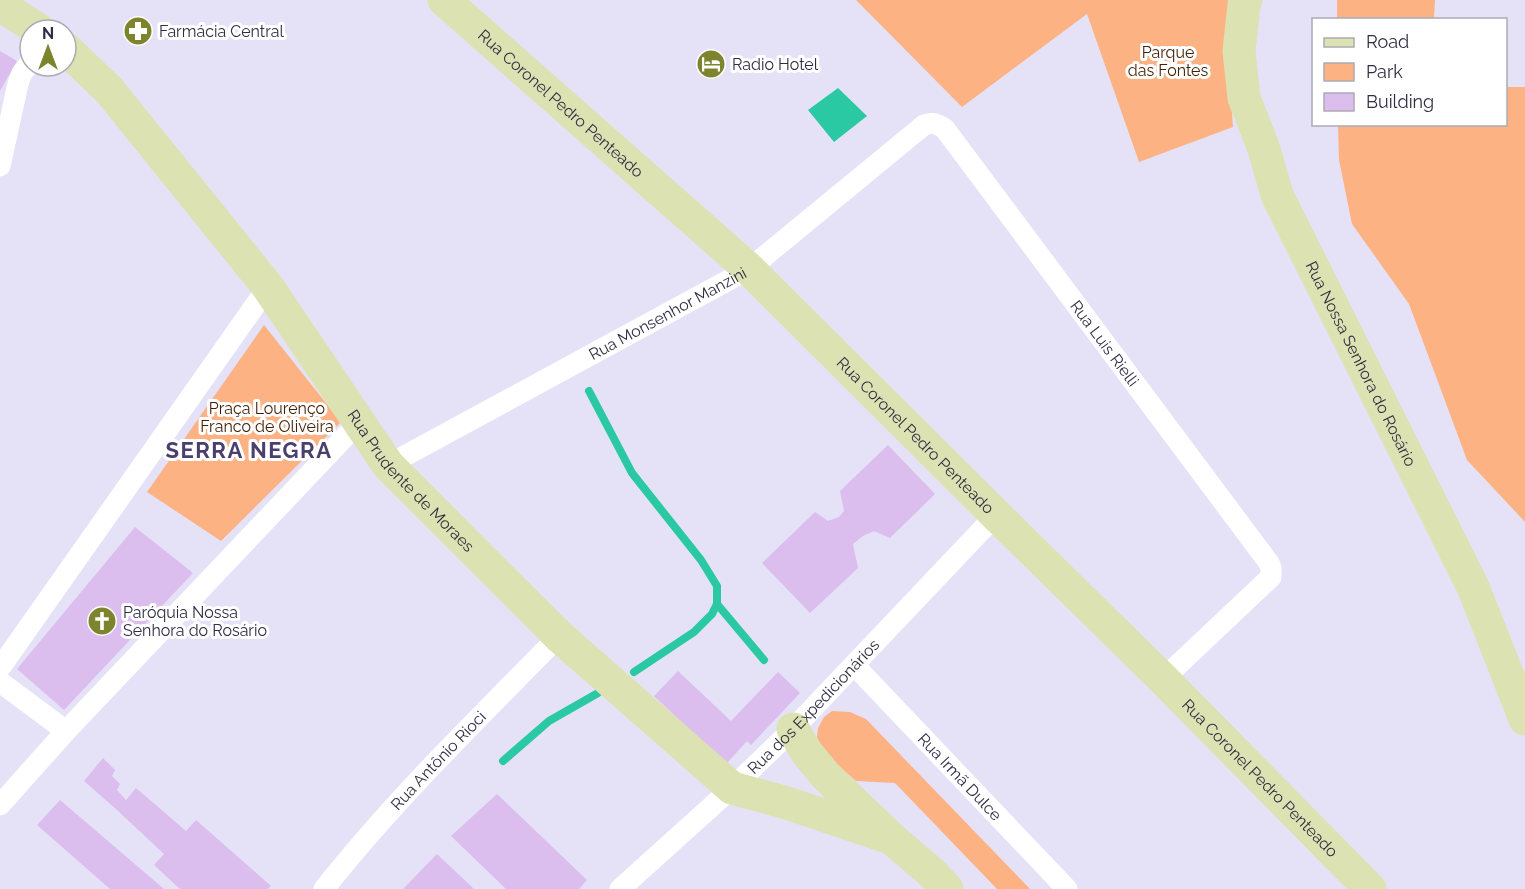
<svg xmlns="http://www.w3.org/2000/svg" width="1525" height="889" font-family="Raleway,sans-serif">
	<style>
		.green { fill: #fdb284 }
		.water { fill: #2ac9a4 }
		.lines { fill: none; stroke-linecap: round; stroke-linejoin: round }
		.stream { stroke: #2ac9a4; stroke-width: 8 }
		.building { fill: #dbbdee }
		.street { stroke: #fff; stroke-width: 21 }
		.primary { stroke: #dde2b3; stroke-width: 33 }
		.labels { text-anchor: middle; stroke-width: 6; stroke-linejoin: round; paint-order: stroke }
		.poi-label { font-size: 16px; fill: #302d42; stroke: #fff; text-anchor: start }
		.park-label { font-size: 16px; fill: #431f05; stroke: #fff }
		.street-label { font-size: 16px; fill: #302d42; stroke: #fff }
		.district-label { font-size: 22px; font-weight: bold; letter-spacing: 1.5px; fill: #4a406d; stroke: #fff }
	</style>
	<rect width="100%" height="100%" fill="#e5e2f8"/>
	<path class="green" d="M 856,0 L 1234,0 L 1228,57 L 1233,127 L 1139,162 L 1087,14 L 962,107 Z
		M 1337,0 L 1435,0 L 1434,19 L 1337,19 Z
		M 1506,87 L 1525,87 L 1525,522 L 1467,460 L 1409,304 L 1352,224 L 1339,160 L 1338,125 L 1506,124 Z
		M 264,325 L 341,422 L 221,541 L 147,492 Z
		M 832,711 L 850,712 L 866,719 L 1030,889 L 997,889 L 895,783 L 856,781 L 821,751 L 817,737 L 818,728 L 824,717 Z"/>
	<path class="water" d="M 838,88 L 867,116 L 834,142 L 808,110 Z"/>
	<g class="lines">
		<path class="stream" d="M 589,391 L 632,473 L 701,560 L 717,586 L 717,604 L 712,614 L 694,632 L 634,672
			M 717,604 L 764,660
			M 503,761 L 549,721 L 598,693"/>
	</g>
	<path class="building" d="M 0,51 L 17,61 L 0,91 Z
		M 888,445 L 935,494 L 890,538 L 874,531 L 863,536 L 853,544 L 858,568 L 810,613 L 762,563 L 815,512 L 828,521 L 839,517 L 844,511 L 840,491 Z
		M 135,527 L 193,573 L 64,710 L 17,669 Z
		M 678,671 L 731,721 L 778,672 L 800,693 L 751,745 L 747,741 L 726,764 L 654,696 Z
		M 103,758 L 115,770 L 112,776 L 120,784 L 117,790 L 126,800 L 136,788 L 186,831 L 196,820 L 271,886 L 268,889 L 180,889 L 154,865 L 164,854 L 117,810 L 84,781 Z
		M 497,794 L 587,880 L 579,889 L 506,889 L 451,836 Z
		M 60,800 L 164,889 L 110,889 L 37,825 Z
		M 437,854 L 474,889 L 403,889 Z"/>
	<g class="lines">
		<g class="street">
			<path d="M 0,166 L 18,84 L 22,73 L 30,63"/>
			<path id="s1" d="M 388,465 L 749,269 L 924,125 C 933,122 938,124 945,129 L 1269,563 L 1271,568 L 1271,577 L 1163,679"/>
			<path id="s2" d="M 854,665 L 1067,889"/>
			<path d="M 0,668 L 268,287"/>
			<path d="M 0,682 L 66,731"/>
			<path d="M 0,805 L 66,731 L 359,422"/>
			<path id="s3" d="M 324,889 C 395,799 479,718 559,636"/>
			<path id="s4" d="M 620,889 L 732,788 L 793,729 L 996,515"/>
		</g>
		<g class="primary">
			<path id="s5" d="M 444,0 L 749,269 L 996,515 L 1163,679 L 1370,889"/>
			<path id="s6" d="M 1246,0 L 1244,5 L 1239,51 L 1244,98 L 1264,149 L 1277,195 L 1473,587 L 1525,719"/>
			<path d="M 0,5 L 39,30"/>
			<path id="s7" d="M 66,49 L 109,90 L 268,287 L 388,465 L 559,636 L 732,788 L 787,803 L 891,838"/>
			<path d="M 793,729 L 807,753 L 826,776 L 891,838 L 932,873 L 947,889"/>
		</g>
	</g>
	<defs>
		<g id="pharmacy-disc" transform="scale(1.5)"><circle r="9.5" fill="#7e832e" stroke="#fff"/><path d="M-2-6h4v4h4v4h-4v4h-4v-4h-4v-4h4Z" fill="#fff"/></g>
		<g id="hotel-disc" transform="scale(1.5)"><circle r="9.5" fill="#7e832e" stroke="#fff"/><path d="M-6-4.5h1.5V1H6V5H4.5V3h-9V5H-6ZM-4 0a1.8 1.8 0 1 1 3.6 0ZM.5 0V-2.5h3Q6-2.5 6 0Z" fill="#fff"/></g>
		<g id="church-disc" transform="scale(1.5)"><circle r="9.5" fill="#7e832e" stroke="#fff"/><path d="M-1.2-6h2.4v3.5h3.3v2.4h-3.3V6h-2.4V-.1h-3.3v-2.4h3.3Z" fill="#fff"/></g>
	</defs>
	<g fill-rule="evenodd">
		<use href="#pharmacy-disc" x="138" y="31"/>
		<use href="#hotel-disc" x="711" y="64"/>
		<use href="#church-disc" x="102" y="621"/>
	</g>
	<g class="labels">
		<g class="poi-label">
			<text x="159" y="37">Farmácia Central</text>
			<text x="732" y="70">Radio Hotel</text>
			<text x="123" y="618">Paróquia Nossa<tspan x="123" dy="18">Senhora do Rosário</tspan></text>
		</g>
		<g class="park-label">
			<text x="1168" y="58">Parque<tspan x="1168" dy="18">das Fontes</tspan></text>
			<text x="267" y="414">Praça Lourenço<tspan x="267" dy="18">Franco de Oliveira</tspan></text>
		</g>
		<g class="street-label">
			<text dy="6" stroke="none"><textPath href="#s5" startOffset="156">Rua Coronel Pedro Penteado</textPath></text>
			<text dy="6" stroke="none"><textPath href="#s1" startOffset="318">Rua Monsenhor Manzini</textPath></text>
			<text dy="6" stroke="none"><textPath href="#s1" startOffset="927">Rua Luis Rielli</textPath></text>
			<text dy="6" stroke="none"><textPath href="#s6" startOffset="390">Rua Nossa Senhora do Rosário</textPath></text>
			<text dy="6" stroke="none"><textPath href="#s5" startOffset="642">Rua Coronel Pedro Penteado</textPath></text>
			<text dy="6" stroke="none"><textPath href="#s7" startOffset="554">Rua Prudente de Moraes</textPath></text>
			<text dy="6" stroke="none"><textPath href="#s4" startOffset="266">Rua dos Expedicionários</textPath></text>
			<text dy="6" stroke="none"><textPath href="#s3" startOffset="172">Rua Antônio Rioci</textPath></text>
			<text dy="6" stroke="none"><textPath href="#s2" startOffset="154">Rua Irmã Dulce</textPath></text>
			<text dy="6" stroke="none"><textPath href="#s5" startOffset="1128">Rua Coronel Pedro Penteado</textPath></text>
		</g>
		<g class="district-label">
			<text x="249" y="458">SERRA NEGRA</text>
		</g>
	</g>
	<rect x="1312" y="18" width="195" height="108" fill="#ffffff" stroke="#acabb3" stroke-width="1.5"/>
	<rect x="1324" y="38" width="30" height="9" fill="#dde2b3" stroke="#acabb3" stroke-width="1.5"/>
	<text x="1366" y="48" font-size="18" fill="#302d42">Road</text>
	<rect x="1324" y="63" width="30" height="18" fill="#fdb284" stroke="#acabb3" stroke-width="1.5"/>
	<text x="1366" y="78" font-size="18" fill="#302d42">Park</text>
	<rect x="1324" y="93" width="30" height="18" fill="#dbbdee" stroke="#acabb3" stroke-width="1.5"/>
	<text x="1366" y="108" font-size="18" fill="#302d42">Building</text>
	<g transform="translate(48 48)"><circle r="28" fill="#ffffff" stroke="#acabb3" stroke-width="1.5"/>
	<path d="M0-4.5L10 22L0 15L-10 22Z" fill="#7e832e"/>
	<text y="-9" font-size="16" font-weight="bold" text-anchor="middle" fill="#302d42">N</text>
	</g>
</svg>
